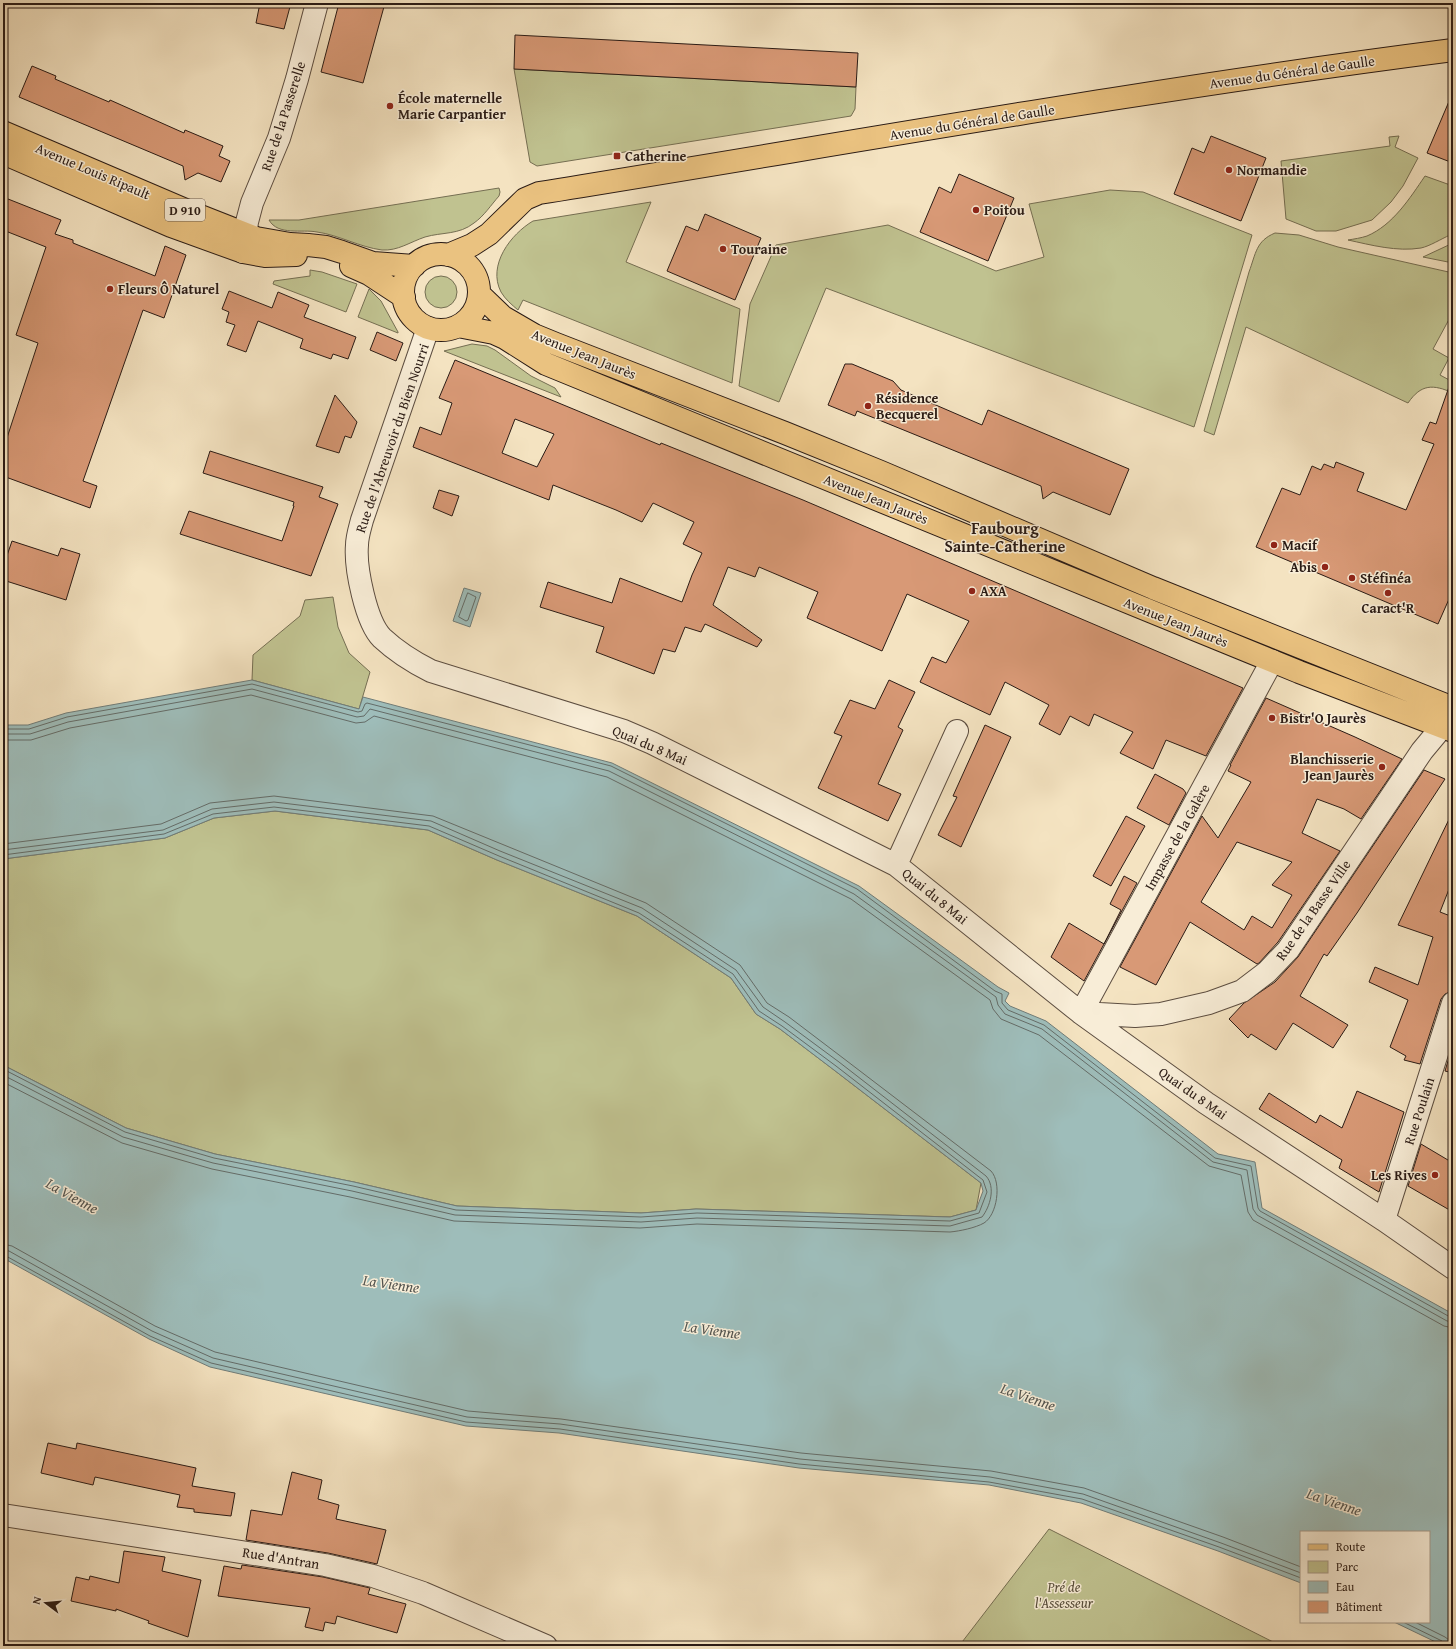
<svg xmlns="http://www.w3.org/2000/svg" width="1456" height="1649" font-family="'Gentium Book Plus',serif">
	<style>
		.green { fill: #c0c290; stroke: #756e52 }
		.water { fill: #9ebdba; stroke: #707c78 }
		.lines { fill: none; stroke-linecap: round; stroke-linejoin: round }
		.shore { stroke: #646c68; stroke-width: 1 }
		.building { fill: #d89976; stroke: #2a1b15; fill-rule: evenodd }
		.minor-casing { stroke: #5c4d40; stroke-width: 24 }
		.major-casing { stroke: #2a1b15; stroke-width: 24 }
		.minor { stroke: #f8edd7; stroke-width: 22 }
		.major { stroke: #eac280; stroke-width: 22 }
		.poi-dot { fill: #8f2418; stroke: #f8edd7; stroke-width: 1.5 }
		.labels { text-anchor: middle; stroke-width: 3; stroke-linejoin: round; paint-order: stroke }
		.shield { fill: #f8edd7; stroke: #685a4f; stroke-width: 1 }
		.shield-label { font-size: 13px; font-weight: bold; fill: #2a1b15 }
		.street-label { font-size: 14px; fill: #2a1b15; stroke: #f8edd7 }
		.poi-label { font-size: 14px; font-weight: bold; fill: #2a1b15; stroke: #f8edd7; text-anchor: start }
		.park-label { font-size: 14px; font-style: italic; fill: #574d3a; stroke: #f8edd7 }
		.water-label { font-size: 15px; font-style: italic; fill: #53544f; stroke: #f8edd7 }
		.quarter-label { font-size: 16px; font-weight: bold; fill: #2a1b15; stroke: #f8edd7 }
	</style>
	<rect width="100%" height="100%" fill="#f4e3c1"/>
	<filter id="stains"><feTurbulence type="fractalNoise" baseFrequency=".005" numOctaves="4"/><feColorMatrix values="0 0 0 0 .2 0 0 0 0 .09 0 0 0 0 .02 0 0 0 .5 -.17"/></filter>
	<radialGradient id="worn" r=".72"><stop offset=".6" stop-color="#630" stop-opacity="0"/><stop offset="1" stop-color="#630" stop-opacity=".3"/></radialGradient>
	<path class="green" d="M 514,69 L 856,87 L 855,109 L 851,116 L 537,166 L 530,162 Z
		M 1399,136 L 1395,147 L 1418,158 L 1403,186 L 1391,202 L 1372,220 L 1336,231 L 1316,231 L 1286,219 L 1281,161 L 1390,146 L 1389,137 Z
		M 1425,176 L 1453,186 L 1453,233 L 1450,235 C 1441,239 1430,246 1421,248 C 1397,252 1371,245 1348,240 C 1354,239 1361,238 1367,236 C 1393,225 1410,198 1425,176 Z
		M 499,188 L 500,192 L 499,196 C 491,205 484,216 474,223 C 459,235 442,232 425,237 C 410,242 398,251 382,250 C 359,247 339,235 317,232 C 302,229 278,236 269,220 L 299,220 Z
		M 1110,190 L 1143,192 L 1252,235 L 1194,427 L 826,288 L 779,402 L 739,386 L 750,304 L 776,245 L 888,225 L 996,271 L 1044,257 L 1029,204 Z
		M 651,202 L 626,262 L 740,309 L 732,383 L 523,300 L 518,310 C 512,305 505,299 501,292 C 487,265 511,234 533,221 Z
		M 1275,233 L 1299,235 L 1338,247 L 1453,273 L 1453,312 L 1433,349 L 1449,358 L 1440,375 L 1453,382 L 1453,393 C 1433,384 1421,384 1408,403 L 1246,327 L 1214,435 L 1204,431 L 1249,272 C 1256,253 1256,241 1275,233 Z
		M 1453,243 L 1453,263 L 1423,257 Z
		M 310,270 L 322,272 L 357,284 L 346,312 L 273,284 L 274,281 L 310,276 Z
		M425 292a16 16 0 1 1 32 0a16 16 0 1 1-32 0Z
		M 369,289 L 381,301 L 398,332 L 398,333 L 358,317 Z
		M 472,344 L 487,346 L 495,350 L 531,376 L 555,388 L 561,397 L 444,351 Z
		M 333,597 L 338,627 L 349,653 L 370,672 L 359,709 L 252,680 L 253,655 L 300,616 L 305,600 Z
		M 275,811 L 428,830 L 497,860 L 637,916 L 731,978 L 756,1014 L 780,1029 L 834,1070 L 981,1183 L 976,1210 L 950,1217 L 696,1209 L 641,1213 L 457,1206 L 354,1182 L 215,1154 L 126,1128 L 3,1065 L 3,859 L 165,838 L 214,818 Z
		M 1049,1529 L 1281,1646 L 959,1646 Z"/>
	<path class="water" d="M 464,588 L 481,593 L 470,627 L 453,621 Z
		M 252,680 L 359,709 L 363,697 L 612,763 L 859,886 L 998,987 L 1009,993 L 1005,1001 L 1010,1006 L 1046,1021 L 1218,1154 L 1255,1162 L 1262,1208 L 1453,1314 L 1453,1646 L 1444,1646 L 1394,1622 L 1429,1622 L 1429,1532 L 1301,1532 L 1301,1583 L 1218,1551 L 1081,1503 L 989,1485 L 799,1468 L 559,1433 L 466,1426 L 210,1367 L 149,1339 L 3,1258 L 3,1065 L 126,1128 L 215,1154 L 354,1182 L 457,1206 L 641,1213 L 696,1209 L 950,1217 L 976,1210 L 983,1191 L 981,1183 L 834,1070 L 780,1029 L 756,1014 L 731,978 L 637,916 L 497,860 L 428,830 L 275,811 L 214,818 L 165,838 L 3,859 L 3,725 L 28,725 L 66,713 Z"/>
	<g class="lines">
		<path class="shore" d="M 468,593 L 476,597 L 468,620 L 466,621 L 459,617 Z
			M 3,729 L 29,729 L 67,717 L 252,684 L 358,712 L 362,711 L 365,704 L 367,703 L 611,766 L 857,889 L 995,991 L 1002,994 L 1002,1003 L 1008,1010 L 1044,1025 L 1215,1158 L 1251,1166 L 1258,1208 L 1260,1211 L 1450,1317 L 1453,1317
			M 3,734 L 30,734 L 68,722 L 252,689 L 357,717 L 364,716 L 370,709 L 609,771 L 854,894 L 996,997 L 998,1005 L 1005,1014 L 1042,1029 L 1213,1162 L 1247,1170 L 1253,1209 L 1257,1215 L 1447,1321 L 1453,1322
			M 3,740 L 31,740 L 70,728 L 251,695 L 356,723 L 365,722 L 374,716 L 607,777 L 851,899 L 990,1000 L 993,1009 L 1001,1019 L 1039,1035 L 1209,1166 L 1241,1175 L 1248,1212 L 1253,1220 L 1444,1326 L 1453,1328
			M 3,844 L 161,824 L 210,803 L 274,796 L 433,816 L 646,903 L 740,965 L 767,1003 L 789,1017 L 843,1058 L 991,1171 C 1002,1183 997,1215 984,1223 C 975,1228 960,1231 950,1232 L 697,1224 L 640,1228 L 454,1221 L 350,1197 L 212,1169 L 122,1143 L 3,1082
			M 3,850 L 163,830 L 212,809 L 274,802 L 431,821 L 500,851 L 642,908 L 736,970 L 763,1007 L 785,1022 L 839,1062 L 986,1176 C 996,1187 990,1207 982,1217 L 950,1226 L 697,1218 L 641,1222 L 455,1215 L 352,1191 L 213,1163 L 123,1137 L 3,1075
			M 3,855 L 164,834 L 213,814 L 274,807 L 429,826 L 499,856 L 639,913 L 733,974 L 759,1011 L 782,1026 L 836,1066 L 983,1180 L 987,1192 L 979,1213 L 950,1221 L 697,1213 L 641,1217 L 456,1210 L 353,1186 L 214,1158 L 125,1132 L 3,1069
			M 3,1244 L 12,1246 L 155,1326 L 215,1352 L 468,1411 L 561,1419 L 801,1453 L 991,1471 L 1084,1488 L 1223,1537 L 1301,1567
			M 3,1250 L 9,1251 L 152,1331 L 213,1358 L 467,1417 L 560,1424 L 800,1459 L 990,1477 L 1083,1494 L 1221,1543 L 1301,1573
			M 3,1255 L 6,1256 L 150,1336 L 211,1363 L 466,1422 L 560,1429 L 799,1464 L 989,1482 L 1082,1499 L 1219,1547 L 1301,1578
			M 1403,1622 L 1442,1641 L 1445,1646
			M 1415,1622 L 1445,1637 L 1449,1640 L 1450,1646"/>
	</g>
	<path class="building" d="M 260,3 L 291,3 L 284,29 L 256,23 Z
		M 339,3 L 385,3 L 363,83 L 321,72 Z
		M 515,35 L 858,53 L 856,87 L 514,69 Z
		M 32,66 L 56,76 L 55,79 L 109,102 L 110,100 L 184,133 L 185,130 L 223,146 L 219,156 L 230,161 L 221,182 L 198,173 L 185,180 L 183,166 L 19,97 Z
		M 1453,92 L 1453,163 L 1427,153 Z
		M 1211,136 L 1266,158 L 1241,221 L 1174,194 L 1192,148 L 1204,153 Z
		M 959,174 L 1014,198 L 988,261 L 920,232 L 939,187 L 951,193 Z
		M 3,197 L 61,220 L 55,234 L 73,240 L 73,243 L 155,276 L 165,246 L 186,255 L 164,318 L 143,310 L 83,481 L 97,486 L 90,508 L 3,476 L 3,450 L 38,343 L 16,335 L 46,247 L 3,230 Z
		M 705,214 L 761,238 L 735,300 L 667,271 L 686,226 L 698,231 Z
		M 229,291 L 272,308 L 278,292 L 309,305 L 304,317 L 356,337 L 348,359 L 333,354 L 331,359 L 300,348 L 303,339 L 258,321 L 246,352 L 227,345 L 235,325 L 226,322 L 229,312 L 222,309 Z
		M 377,332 L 403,343 L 396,361 L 370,350 Z
		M 455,360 L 660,445 L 661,443 L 803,500 L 1243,688 L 1206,756 L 1166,740 L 1153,769 L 1120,753 L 1133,732 L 1094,714 L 1089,726 L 1070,716 L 1060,735 L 1039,724 L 1049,705 L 1005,682 L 990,715 L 920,682 L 932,657 L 946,663 L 969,621 L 907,594 L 882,651 L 807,618 L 818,592 L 759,567 L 755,577 L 728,567 L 713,605 L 762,640 L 757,647 L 705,624 L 701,632 L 685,627 L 675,652 L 663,649 L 654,674 L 596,652 L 604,627 L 540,607 L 548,582 L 612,603 L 620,578 L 682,602 L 692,575 L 702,553 L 683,544 L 694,522 L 653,503 L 642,522 L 616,510 L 553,485 L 549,500 L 413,447 L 420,427 L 441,435 L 452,403 L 439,398 ZM 515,419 L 554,434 L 537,467 L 502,453 Z
		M 845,364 L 852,364 L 893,381 L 901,390 L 982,425 L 988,410 L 1129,469 L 1110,515 L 1053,492 L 1043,499 L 1041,486 L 857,411 L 855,416 L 828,405 Z
		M 1450,384 L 1453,384 L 1453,590 L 1438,624 L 1256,547 L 1282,488 L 1300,495 L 1312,466 L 1321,470 L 1324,464 L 1334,468 L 1336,462 L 1364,473 L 1357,491 L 1406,510 L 1434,444 L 1422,440 L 1430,422 L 1436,424 Z
		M 335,395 L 357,422 L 351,438 L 345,436 L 339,453 L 316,446 Z
		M 210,451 L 323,487 L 319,497 L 338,504 L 311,576 L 180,534 L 189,511 L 282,541 L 294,506 L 293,506 L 294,502 L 203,473 Z
		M 439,490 L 459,496 L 452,516 L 433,508 Z
		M 12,541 L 58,556 L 61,548 L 80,554 L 66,600 L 3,580 L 3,567 Z
		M 889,680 L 915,692 L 898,727 L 903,730 L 878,784 L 901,794 L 888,821 L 818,788 L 842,736 L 834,733 L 850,700 L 875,709 Z
		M 1266,698 L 1355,737 L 1402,759 L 1361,819 L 1344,809 L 1317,799 L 1302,833 L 1340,851 L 1278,942 L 1259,963 L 1257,964 L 1190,922 L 1156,985 L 1120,967 L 1202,816 L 1218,838 L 1251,782 L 1228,771 L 1231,765 L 1230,765 ZM 1237,842 L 1292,862 L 1272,885 L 1292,895 L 1272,928 L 1252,916 L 1244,930 L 1201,902 Z
		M 985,725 L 1011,737 L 961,847 L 938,835 L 957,797 L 953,796 Z
		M 1424,770 L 1445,779 L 1357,913 L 1327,956 L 1324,954 L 1300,996 L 1348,1025 L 1333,1048 L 1293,1023 L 1276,1050 L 1251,1034 L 1248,1038 L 1229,1019 L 1244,1003 L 1275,982 L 1298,957 Z
		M 1155,774 L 1183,789 L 1186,793 L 1169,825 L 1137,808 Z
		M 1453,811 L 1453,879 L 1440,912 L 1453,917 L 1453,991 L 1445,994 L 1441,999 L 1420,1064 L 1404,1060 L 1406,1056 L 1390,1047 L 1408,1000 L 1369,982 L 1375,967 L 1418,985 L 1433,937 L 1398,925 Z
		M 1126,816 L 1145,826 L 1111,886 L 1093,876 Z
		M 1124,876 L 1137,883 L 1084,981 L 1051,957 L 1069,923 L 1104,944 L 1121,910 L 1110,904 Z
		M 1453,1044 L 1453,1073 L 1445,1071 Z
		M 1357,1091 L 1404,1112 L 1379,1192 L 1339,1168 L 1342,1160 L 1259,1109 L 1269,1093 L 1316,1123 L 1320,1115 L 1342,1128 Z
		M 1421,1144 L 1453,1163 L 1453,1212 L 1408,1186 Z
		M 48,1443 L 76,1449 L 77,1443 L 196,1468 L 192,1486 L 235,1493 L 231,1516 L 194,1512 L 194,1509 L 177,1507 L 180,1495 L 95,1477 L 93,1485 L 41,1473 Z
		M 292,1472 L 322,1480 L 318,1499 L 339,1505 L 336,1519 L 386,1530 L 377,1564 L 328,1553 L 246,1540 L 251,1510 L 282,1515 Z
		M 124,1551 L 165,1557 L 162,1571 L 201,1580 L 188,1637 L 148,1623 L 149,1621 L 116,1609 L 116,1611 L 71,1601 L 76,1577 L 89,1580 L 90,1576 L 119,1583 Z
		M 242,1565 L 323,1577 L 370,1588 L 368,1594 L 406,1604 L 397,1633 L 337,1616 L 335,1624 L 325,1622 L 323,1631 L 305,1627 L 310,1608 L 218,1596 L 224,1566 L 241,1569 Z"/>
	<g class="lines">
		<g class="minor-casing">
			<path id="minor" d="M 243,252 L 247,222 L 252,203 L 279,138 L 297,79 L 317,3
				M 428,328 L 362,520 C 360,528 357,537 357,545 C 355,568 366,622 382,638 C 397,652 413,662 431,671 L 624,731 L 652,743 L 896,865 L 1081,1013 L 1206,1103 L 1384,1220 L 1453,1268
				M 896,865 L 957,731
				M 1081,1013 L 1135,1016 L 1161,1014 L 1209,1003 L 1242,991 L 1267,972 L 1288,950 L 1422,751 L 1442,727 L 1453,722
				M 1081,1013 L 1272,661
				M 1384,1220 L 1453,1003
				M 3,1515 L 325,1565 L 373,1576 L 423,1593 L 546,1646"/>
		</g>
		<g class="major-casing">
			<path id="major" d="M 3,132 L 195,214 L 256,238 L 290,244 L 308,245 L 326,247 L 342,252 L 373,263 L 414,266
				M 3,153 L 171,226 L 243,252 L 265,256 L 296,255
				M403 292a38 38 0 1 1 76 0a38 38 0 1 1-76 0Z
				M 448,255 L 472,245 L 489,234 L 525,199 L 539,193 C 844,144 1147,89 1453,50
				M 351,266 L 369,274 L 404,297
				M 479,294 L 503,317 L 534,335 L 556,344 L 785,433 L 881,472 L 1153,588 L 1453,708
				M 458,326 L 494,333 L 505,338 L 546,364 L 1299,672 L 1453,731"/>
		</g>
		<use href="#minor" class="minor"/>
		<use href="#major" class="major"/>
	</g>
	<g class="poi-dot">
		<circle cx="390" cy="106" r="4"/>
		<rect x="613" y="152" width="8" height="8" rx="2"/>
		<circle cx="1229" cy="170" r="4"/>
		<circle cx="976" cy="210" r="4"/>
		<circle cx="723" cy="249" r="4"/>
		<circle cx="110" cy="289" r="4"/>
		<circle cx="868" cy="406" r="4"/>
		<circle cx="1274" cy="545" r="4"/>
		<circle cx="1325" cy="567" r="4"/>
		<circle cx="1352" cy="578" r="4"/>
		<circle cx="972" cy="591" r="4"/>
		<circle cx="1388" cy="593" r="4"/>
		<circle cx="1272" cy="718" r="4"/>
		<circle cx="1382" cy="767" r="4"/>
		<circle cx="1435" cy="1175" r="4"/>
	</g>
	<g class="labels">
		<rect class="shield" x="165" y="199" width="40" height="22" rx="3"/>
		<g class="shield-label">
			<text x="185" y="215">D 910</text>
		</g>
		<g class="street-label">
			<text transform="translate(1292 72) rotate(-8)" y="5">Avenue du Général de Gaulle</text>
			<text transform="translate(283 116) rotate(-72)" y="5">Rue de la Passerelle</text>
			<text transform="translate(972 122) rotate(-9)" y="5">Avenue du Général de Gaulle</text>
			<text transform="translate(93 171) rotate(23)" y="5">Avenue Louis Ripault</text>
			<text transform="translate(584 354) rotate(22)" y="5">Avenue Jean Jaurès</text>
			<text transform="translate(392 438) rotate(-71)" y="5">Rue de l'Abreuvoir du Bien Nourri</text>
			<text transform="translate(876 499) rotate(22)" y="5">Avenue Jean Jaurès</text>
			<text transform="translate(1176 622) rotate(22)" y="5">Avenue Jean Jaurès</text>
			<text transform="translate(650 745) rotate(23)" y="5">Quai du 8 Mai</text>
			<text transform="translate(1177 837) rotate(-61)" y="5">Impasse de la Galère</text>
			<text transform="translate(935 896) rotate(39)" y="5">Quai du 8 Mai</text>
			<text transform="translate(1313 910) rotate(-55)" y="5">Rue de la Basse Ville</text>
			<text transform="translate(1193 1093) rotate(35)" y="5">Quai du 8 Mai</text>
			<text transform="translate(1419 1111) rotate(-72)" y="5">Rue Poulain</text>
			<text transform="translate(281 1558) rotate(9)" y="5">Rue d'Antran</text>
		</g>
		<g class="poi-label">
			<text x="398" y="103">École maternelle<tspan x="398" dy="16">Marie Carpantier</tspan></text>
			<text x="625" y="161">Catherine</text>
			<text x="1237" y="175">Normandie</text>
			<text x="984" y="215">Poitou</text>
			<text x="731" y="254">Touraine</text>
			<text x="118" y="294">Fleurs Ô Naturel</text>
			<text x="876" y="403">Résidence<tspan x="876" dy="16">Becquerel</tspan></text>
			<text x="1282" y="550">Macif</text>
			<text x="1317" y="572" text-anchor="end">Abis</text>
			<text x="1360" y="583">Stéfinéa</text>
			<text x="980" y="596">AXA</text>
			<text x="1388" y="613" text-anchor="middle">Caract'R</text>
			<text x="1280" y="723">Bistr'O Jaurès</text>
			<text x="1374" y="764" text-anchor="end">Blanchisserie<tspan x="1374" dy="16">Jean Jaurès</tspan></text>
			<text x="1427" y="1180" text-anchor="end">Les Rives</text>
		</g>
		<g class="park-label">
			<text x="1064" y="1592">Pré de<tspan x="1064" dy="16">l'Assesseur</tspan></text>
		</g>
		<g class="water-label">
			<text transform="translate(72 1196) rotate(29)" y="5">La Vienne</text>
			<text transform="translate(391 1284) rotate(8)" y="5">La Vienne</text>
			<text transform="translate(712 1330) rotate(8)" y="5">La Vienne</text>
			<text transform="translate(1028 1397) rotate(19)" y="5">La Vienne</text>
			<text transform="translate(1334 1502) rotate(19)" y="5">La Vienne</text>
		</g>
		<g class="quarter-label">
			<text x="1005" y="534">Faubourg<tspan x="1005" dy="18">Sainte-Catherine</tspan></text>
		</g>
	</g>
	<rect width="1456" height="1649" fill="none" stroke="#f4e3c1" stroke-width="16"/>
	<rect x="4" y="4" width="1448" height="1641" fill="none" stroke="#2a1b15" stroke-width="2"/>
	<rect x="8" y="8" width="1440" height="1633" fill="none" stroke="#2a1b15"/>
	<rect x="1300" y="1531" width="130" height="92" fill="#f8edd7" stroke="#a69989"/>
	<rect x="1308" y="1544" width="20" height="6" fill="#eac280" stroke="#a69989"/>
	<text x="1336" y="1551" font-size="12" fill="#2a1b15">Route</text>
	<rect x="1308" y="1561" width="20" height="12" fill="#c0c290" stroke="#a69989"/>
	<text x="1336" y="1571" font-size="12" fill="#2a1b15">Parc</text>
	<rect x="1308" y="1581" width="20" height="12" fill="#9ebdba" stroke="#a69989"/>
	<text x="1336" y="1591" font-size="12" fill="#2a1b15">Eau</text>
	<rect x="1308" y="1601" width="20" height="12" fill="#d89976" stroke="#a69989"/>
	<text x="1336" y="1611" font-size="12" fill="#2a1b15">Bâtiment</text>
	<g transform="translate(46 1603) rotate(286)" stroke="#f8edd7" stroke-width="3" paint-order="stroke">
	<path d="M0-3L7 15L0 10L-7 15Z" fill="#2a1b15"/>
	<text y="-6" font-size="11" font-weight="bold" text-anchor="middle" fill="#2a1b15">N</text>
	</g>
	<rect width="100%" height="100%" filter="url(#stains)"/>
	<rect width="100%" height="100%" fill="url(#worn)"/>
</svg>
